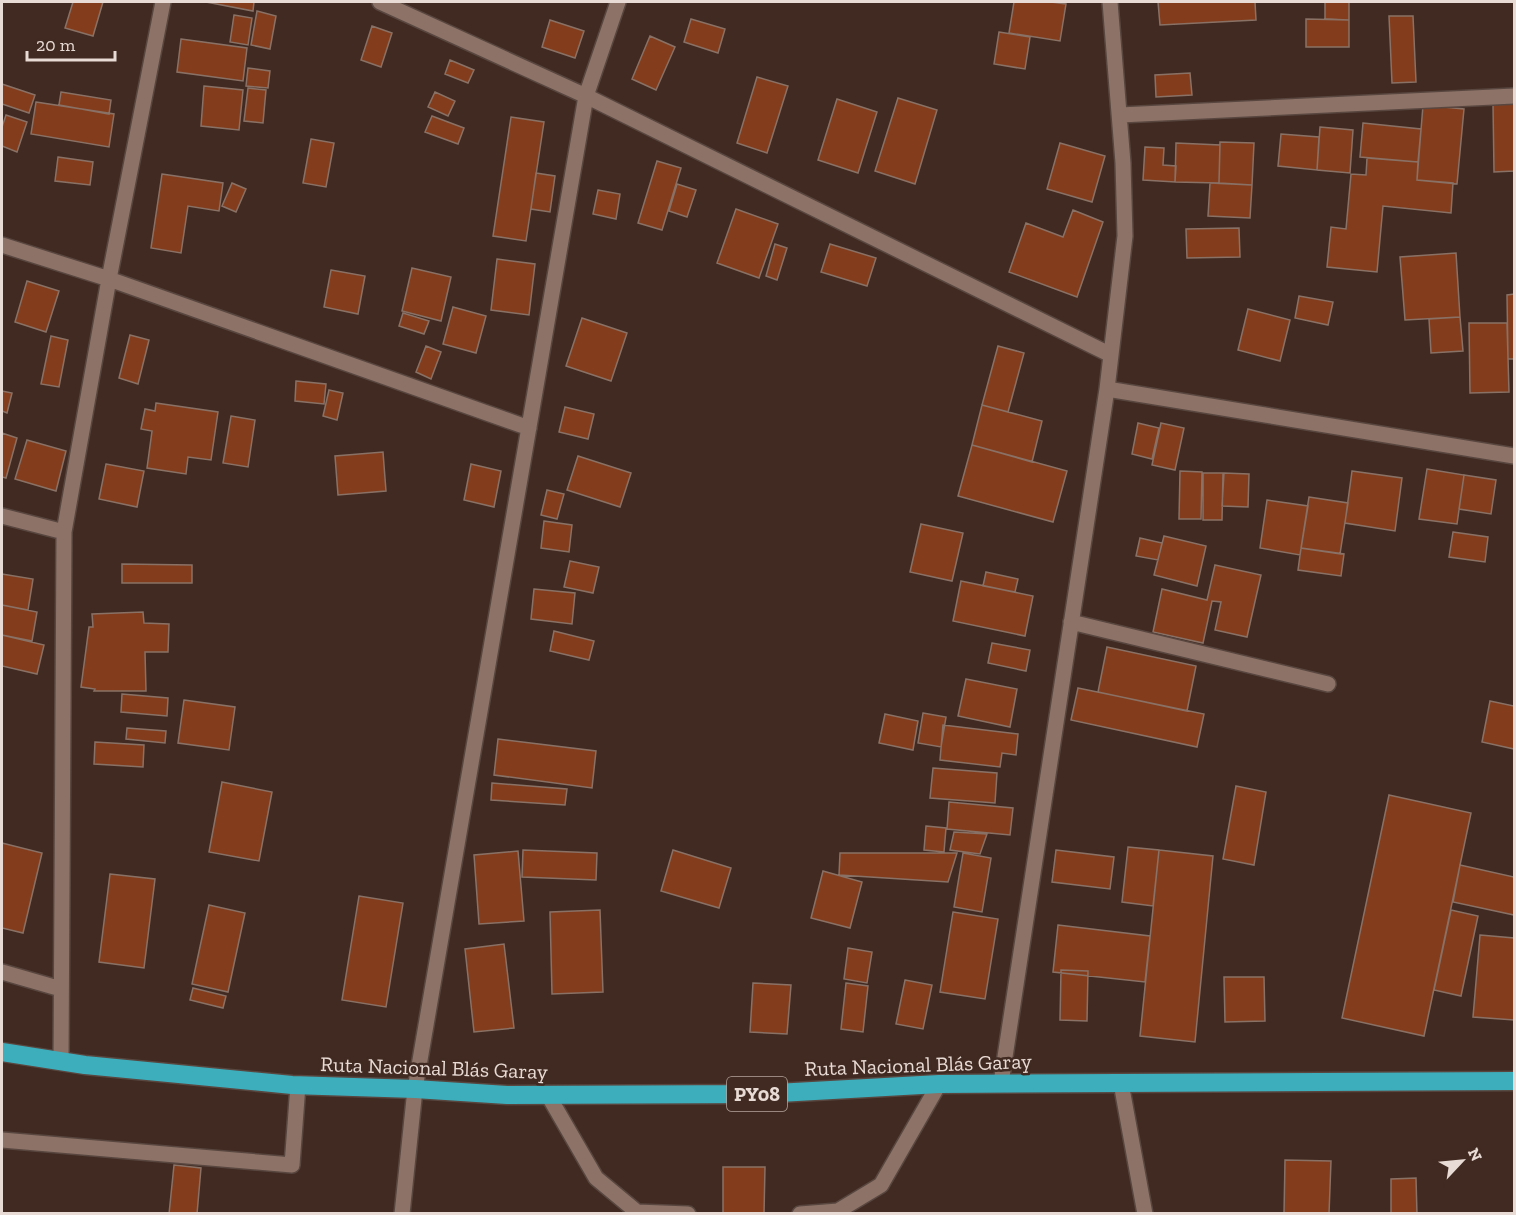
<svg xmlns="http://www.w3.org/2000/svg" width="1516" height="1215" font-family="'Zilla Slab',serif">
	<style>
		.building { fill: #833d1c; stroke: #8a7166; stroke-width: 1.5 }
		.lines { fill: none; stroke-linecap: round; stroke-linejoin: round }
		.minor-casing { stroke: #58463f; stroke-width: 18 }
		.highway-casing { stroke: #58463f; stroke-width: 21 }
		.minor { stroke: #8c7267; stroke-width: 15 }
		.highway { stroke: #3daebc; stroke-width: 18 }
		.labels { text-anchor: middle; stroke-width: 5; stroke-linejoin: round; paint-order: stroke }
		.shield { fill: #402a21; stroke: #b6a59e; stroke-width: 1.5 }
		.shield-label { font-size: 20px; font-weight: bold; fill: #e8dad4 }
		.street-label { font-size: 21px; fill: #e8dad4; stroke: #402a21 }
	</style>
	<rect width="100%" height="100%" fill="#402a21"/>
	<path class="building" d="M 73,2 L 103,2 L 93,36 L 65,28 Z
		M 206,2 L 254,2 L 253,11 Z
		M 1014,2 L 1051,2 L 1066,4 L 1060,41 L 1009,33 Z
		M 1158,2 L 1255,2 L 1256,20 L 1160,25 Z
		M 1325,2 L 1349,2 L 1349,20 L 1325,19 Z
		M 257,11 L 276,16 L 270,49 L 251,45 Z
		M 234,15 L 252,18 L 248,45 L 230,42 Z
		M 1389,16 L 1413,16 L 1416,82 L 1392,83 Z
		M 691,19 L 725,29 L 718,53 L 684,42 Z
		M 1306,19 L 1349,20 L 1349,47 L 1306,47 Z
		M 550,20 L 584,31 L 575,58 L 542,47 Z
		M 372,26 L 392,33 L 381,67 L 361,60 Z
		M 999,32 L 1030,37 L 1025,69 L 994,64 Z
		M 650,36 L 675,47 L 656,90 L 632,79 Z
		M 181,39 L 247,48 L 243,81 L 177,72 Z
		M 450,60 L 474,70 L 468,83 L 445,74 Z
		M 248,68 L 270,71 L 268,88 L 246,86 Z
		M 1190,73 L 1192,95 L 1156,97 L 1155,75 Z
		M 757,77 L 788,86 L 767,153 L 737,143 Z
		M 2,84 L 35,95 L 29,113 L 2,104 Z
		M 204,86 L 243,90 L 239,130 L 201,126 Z
		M 248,88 L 266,90 L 263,123 L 244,121 Z
		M 61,92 L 111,100 L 109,114 L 59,105 Z
		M 435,92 L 455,101 L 448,116 L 428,107 Z
		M 898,98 L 937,110 L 915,184 L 875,171 Z
		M 837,99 L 877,112 L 858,173 L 818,160 Z
		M 36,102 L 114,114 L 109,147 L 31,134 Z
		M 1493,104 L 1514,104 L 1514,171 L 1494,172 Z
		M 1423,105 L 1464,109 L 1457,184 L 1417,180 Z
		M 6,115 L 27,122 L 17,152 L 2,146 L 2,127 Z
		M 432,116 L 464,128 L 458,144 L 425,132 Z
		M 511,117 L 544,122 L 526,241 L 493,236 Z
		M 1363,123 L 1421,129 L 1418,162 L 1360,157 Z
		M 1320,127 L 1353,130 L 1350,173 L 1317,170 Z
		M 1281,134 L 1319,137 L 1317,170 L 1278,166 Z
		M 311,139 L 334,143 L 326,187 L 303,183 Z
		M 1220,142 L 1254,143 L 1252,185 L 1219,183 Z
		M 1060,143 L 1105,156 L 1092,202 L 1047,189 Z
		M 1176,143 L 1220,145 L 1219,183 L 1175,182 Z
		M 1145,147 L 1164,148 L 1163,165 L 1176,166 L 1175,182 L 1143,180 Z
		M 58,157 L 93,162 L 90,185 L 55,181 Z
		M 1367,158 L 1418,162 L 1417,180 L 1453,183 L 1451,213 L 1383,206 L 1377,272 L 1327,267 L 1331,227 L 1346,229 L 1351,174 L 1366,175 Z
		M 657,161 L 681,168 L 662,230 L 638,223 Z
		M 536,173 L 555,176 L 550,212 L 531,209 Z
		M 162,174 L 223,183 L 219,211 L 188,206 L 181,253 L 151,248 Z
		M 232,183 L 246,189 L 236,212 L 222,206 Z
		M 1210,183 L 1252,185 L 1250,218 L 1208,216 Z
		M 677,184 L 696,190 L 687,217 L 669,211 Z
		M 598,190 L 620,194 L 616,219 L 593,214 Z
		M 736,209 L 778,224 L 759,278 L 717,263 Z
		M 1073,210 L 1103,222 L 1077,297 L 1009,272 L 1026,223 L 1063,237 Z
		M 1239,228 L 1240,257 L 1187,258 L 1186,229 Z
		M 775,244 L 787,248 L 777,280 L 766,276 Z
		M 830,244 L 876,258 L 867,286 L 821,272 Z
		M 1456,253 L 1460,317 L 1405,320 L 1400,257 Z
		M 497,259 L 535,264 L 529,315 L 491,310 Z
		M 412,268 L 451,277 L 441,321 L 402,311 Z
		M 331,270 L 365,276 L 358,314 L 324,307 Z
		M 27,281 L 59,291 L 46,332 L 15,322 Z
		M 1514,294 L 1514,359 L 1508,359 L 1507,295 Z
		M 1299,296 L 1333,302 L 1328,325 L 1295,318 Z
		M 453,307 L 486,316 L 476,353 L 443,344 Z
		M 1248,309 L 1290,320 L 1280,361 L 1238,350 Z
		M 403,313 L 429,321 L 424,334 L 399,326 Z
		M 1460,317 L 1463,351 L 1431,353 L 1429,319 Z
		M 582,318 L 627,333 L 611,381 L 566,366 Z
		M 1469,323 L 1507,323 L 1509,392 L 1470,393 Z
		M 130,335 L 149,340 L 138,384 L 119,378 Z
		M 51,336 L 68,340 L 59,387 L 41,384 Z
		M 426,346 L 441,352 L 431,379 L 416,372 Z
		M 998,346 L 1024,353 L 1008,412 L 982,405 Z
		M 296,381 L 326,384 L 324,404 L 295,401 Z
		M 329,390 L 343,393 L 337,420 L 323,416 Z
		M 2,391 L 12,393 L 7,413 L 2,411 Z
		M 156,403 L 218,412 L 211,460 L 188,457 L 186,474 L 147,468 L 152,431 L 141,429 L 145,409 L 155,411 Z
		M 982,405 L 1042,421 L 1032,462 L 972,445 Z
		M 565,407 L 594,414 L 588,439 L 559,432 Z
		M 231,416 L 255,420 L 248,467 L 223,463 Z
		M 1138,423 L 1159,428 L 1152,459 L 1132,454 Z
		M 1161,423 L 1184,428 L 1175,470 L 1152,465 Z
		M 2,433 L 17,438 L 6,478 L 2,477 Z
		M 27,440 L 66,451 L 56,491 L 15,479 Z
		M 972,445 L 1067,471 L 1053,522 L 958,496 Z
		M 383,452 L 386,491 L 338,495 L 335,456 Z
		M 578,456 L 631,473 L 620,507 L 567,490 Z
		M 106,464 L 144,471 L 137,507 L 99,499 Z
		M 471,464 L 501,471 L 494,507 L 464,500 Z
		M 1427,469 L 1464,475 L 1457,524 L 1419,519 Z
		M 1180,471 L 1202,472 L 1201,519 L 1179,519 Z
		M 1352,471 L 1402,478 L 1395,531 L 1345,523 Z
		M 1203,473 L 1223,473 L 1222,520 L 1203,520 Z
		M 1224,473 L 1249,474 L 1248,507 L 1222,506 Z
		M 1464,475 L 1496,480 L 1491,514 L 1459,509 Z
		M 547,490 L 564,494 L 557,519 L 541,515 Z
		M 1309,497 L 1348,503 L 1340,554 L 1301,548 Z
		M 1267,500 L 1308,506 L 1300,555 L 1260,548 Z
		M 544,521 L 572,525 L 569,552 L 541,548 Z
		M 921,524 L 963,533 L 952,581 L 910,572 Z
		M 1453,532 L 1488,537 L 1485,562 L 1449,557 Z
		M 1164,536 L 1206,546 L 1197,586 L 1154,575 Z
		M 1140,538 L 1162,543 L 1158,560 L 1136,556 Z
		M 1301,548 L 1344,554 L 1341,576 L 1298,570 Z
		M 570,561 L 599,567 L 593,593 L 564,587 Z
		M 122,564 L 192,565 L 192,583 L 122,583 Z
		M 1215,565 L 1261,575 L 1247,637 L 1215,630 L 1221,602 L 1212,601 L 1203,643 L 1153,632 L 1162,589 L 1207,600 Z
		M 986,572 L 1018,579 L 1015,592 L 983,586 Z
		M 2,574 L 33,579 L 28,610 L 2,605 Z
		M 961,581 L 1033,596 L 1025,636 L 953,621 Z
		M 534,589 L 575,593 L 572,624 L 531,619 Z
		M 2,605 L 37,612 L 32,641 L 2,635 Z
		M 143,612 L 144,623 L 169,624 L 168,652 L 145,652 L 146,691 L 94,691 L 95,689 L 81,687 L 89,627 L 93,627 L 92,614 Z
		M 554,631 L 594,641 L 589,660 L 550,651 Z
		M 2,635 L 44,645 L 37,674 L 2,666 Z
		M 992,643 L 1030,650 L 1026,671 L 988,663 Z
		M 1107,647 L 1196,666 L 1187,711 L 1098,692 Z
		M 966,679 L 1017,689 L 1010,727 L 958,716 Z
		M 1078,688 L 1204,714 L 1197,747 L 1071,720 Z
		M 122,694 L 168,698 L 167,716 L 121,712 Z
		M 184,700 L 235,707 L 229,750 L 178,743 Z
		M 1490,701 L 1514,706 L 1514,749 L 1482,742 Z
		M 923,713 L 946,717 L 941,747 L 918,743 Z
		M 885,714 L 918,721 L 913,750 L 879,743 Z
		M 943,725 L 1018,734 L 1016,755 L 1002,753 L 1000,767 L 940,760 Z
		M 127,728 L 166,731 L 165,743 L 126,739 Z
		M 498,739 L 596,751 L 592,788 L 494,775 Z
		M 95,742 L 144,745 L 143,767 L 94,764 Z
		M 933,768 L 997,773 L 995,803 L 930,798 Z
		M 222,782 L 272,792 L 259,861 L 209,852 Z
		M 492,783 L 567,789 L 565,805 L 491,800 Z
		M 1236,786 L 1266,792 L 1254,865 L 1223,859 Z
		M 1389,795 L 1471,813 L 1424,1036 L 1342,1018 Z
		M 949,802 L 1013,808 L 1010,835 L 947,829 Z
		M 926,826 L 946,828 L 944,852 L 924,850 Z
		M 954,832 L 987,834 L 980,854 L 950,850 Z
		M 2,843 L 42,853 L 23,933 L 2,928 Z
		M 1128,847 L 1159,850 L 1153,906 L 1122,902 Z
		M 523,850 L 597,853 L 596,880 L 522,877 Z
		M 673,850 L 731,868 L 719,908 L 661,891 Z
		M 1056,850 L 1114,857 L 1110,889 L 1052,882 Z
		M 1159,850 L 1213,856 L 1195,1042 L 1140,1036 Z
		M 518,851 L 524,921 L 479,924 L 474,855 Z
		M 840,853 L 957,853 L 948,882 L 839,875 Z
		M 963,853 L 991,858 L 982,912 L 954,907 Z
		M 1460,865 L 1514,877 L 1514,915 L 1453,902 Z
		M 823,871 L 862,882 L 850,928 L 811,918 Z
		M 110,874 L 155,879 L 144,968 L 99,962 Z
		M 359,896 L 403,903 L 386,1007 L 342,1000 Z
		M 209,905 L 245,913 L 228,992 L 192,984 Z
		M 600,910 L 603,992 L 552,994 L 550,912 Z
		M 1451,910 L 1478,916 L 1461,996 L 1434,990 Z
		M 953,912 L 998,919 L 985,999 L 940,992 Z
		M 1058,925 L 1150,936 L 1145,982 L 1053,972 Z
		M 1480,935 L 1514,938 L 1514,1020 L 1473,1017 Z
		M 504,944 L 514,1028 L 474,1032 L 465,949 Z
		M 848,948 L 872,952 L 867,983 L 844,979 Z
		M 1061,970 L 1088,971 L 1087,1021 L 1060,1020 Z
		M 1224,977 L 1264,977 L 1265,1021 L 1225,1022 Z
		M 905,980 L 932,985 L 923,1029 L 896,1024 Z
		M 753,983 L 791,985 L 787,1034 L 750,1032 Z
		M 846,983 L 868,986 L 863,1032 L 841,1029 Z
		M 193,988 L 226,996 L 223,1008 L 190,1000 Z
		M 1285,1160 L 1331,1161 L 1329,1214 L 1284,1214 Z
		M 174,1165 L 201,1168 L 197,1214 L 169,1214 Z
		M 723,1167 L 765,1167 L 764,1214 L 723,1214 Z
		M 1416,1178 L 1417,1214 L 1391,1214 L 1391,1179 Z"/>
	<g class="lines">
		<g class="minor-casing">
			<path id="minor" d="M 380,2 L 586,96 L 1111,355
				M 1120,115 L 1514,96
				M 2,245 L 109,279 L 529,428
				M 1107,389 L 1514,456
				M 2,516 L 64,532
				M 1071,622 L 1328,684
				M 2,972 L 61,989
				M 61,1062 L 64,532 L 109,279 L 163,2
				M 1001,1083 L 1107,389 L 1125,236 L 1123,163 L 1110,2
				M 1121,1083 L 1145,1214
				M 548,1095 L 596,1178 L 637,1212 L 688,1214
				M 2,1140 L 292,1165 L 298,1085
				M 402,1214 L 415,1089 L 586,96 L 618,2
				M 800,1214 L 838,1211 L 881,1185 L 939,1084"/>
		</g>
		<g class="highway-casing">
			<path id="highway" d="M 2,1052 L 85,1065 L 292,1085 L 415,1089 L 507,1095 L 760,1094 L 939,1084 L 1514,1081"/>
		</g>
		<use href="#minor" class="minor"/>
		<use href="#highway" class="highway"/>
	</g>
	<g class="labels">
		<rect class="shield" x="727" y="1077" width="60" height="34" rx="4.5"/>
		<g class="shield-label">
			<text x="757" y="1101">PY08</text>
		</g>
		<g class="street-label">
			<text transform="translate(918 1065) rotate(-2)" y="7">Ruta Nacional Blás Garay</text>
			<text transform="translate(434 1068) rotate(2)" y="7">Ruta Nacional Blás Garay</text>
		</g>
	</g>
	<rect width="1516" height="1215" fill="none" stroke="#e8dad4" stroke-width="6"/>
	<g transform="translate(1462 1161) rotate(64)" stroke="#402a21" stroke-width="4.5" paint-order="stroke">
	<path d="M0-4.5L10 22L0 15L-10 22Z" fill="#e8dad4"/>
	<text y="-9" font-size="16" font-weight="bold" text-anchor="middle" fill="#e8dad4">N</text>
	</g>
	<path d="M27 51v9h88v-9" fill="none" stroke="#e8dad4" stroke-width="3"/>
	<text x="36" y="51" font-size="18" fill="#e8dad4" stroke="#402a21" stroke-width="4.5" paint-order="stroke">20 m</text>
</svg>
